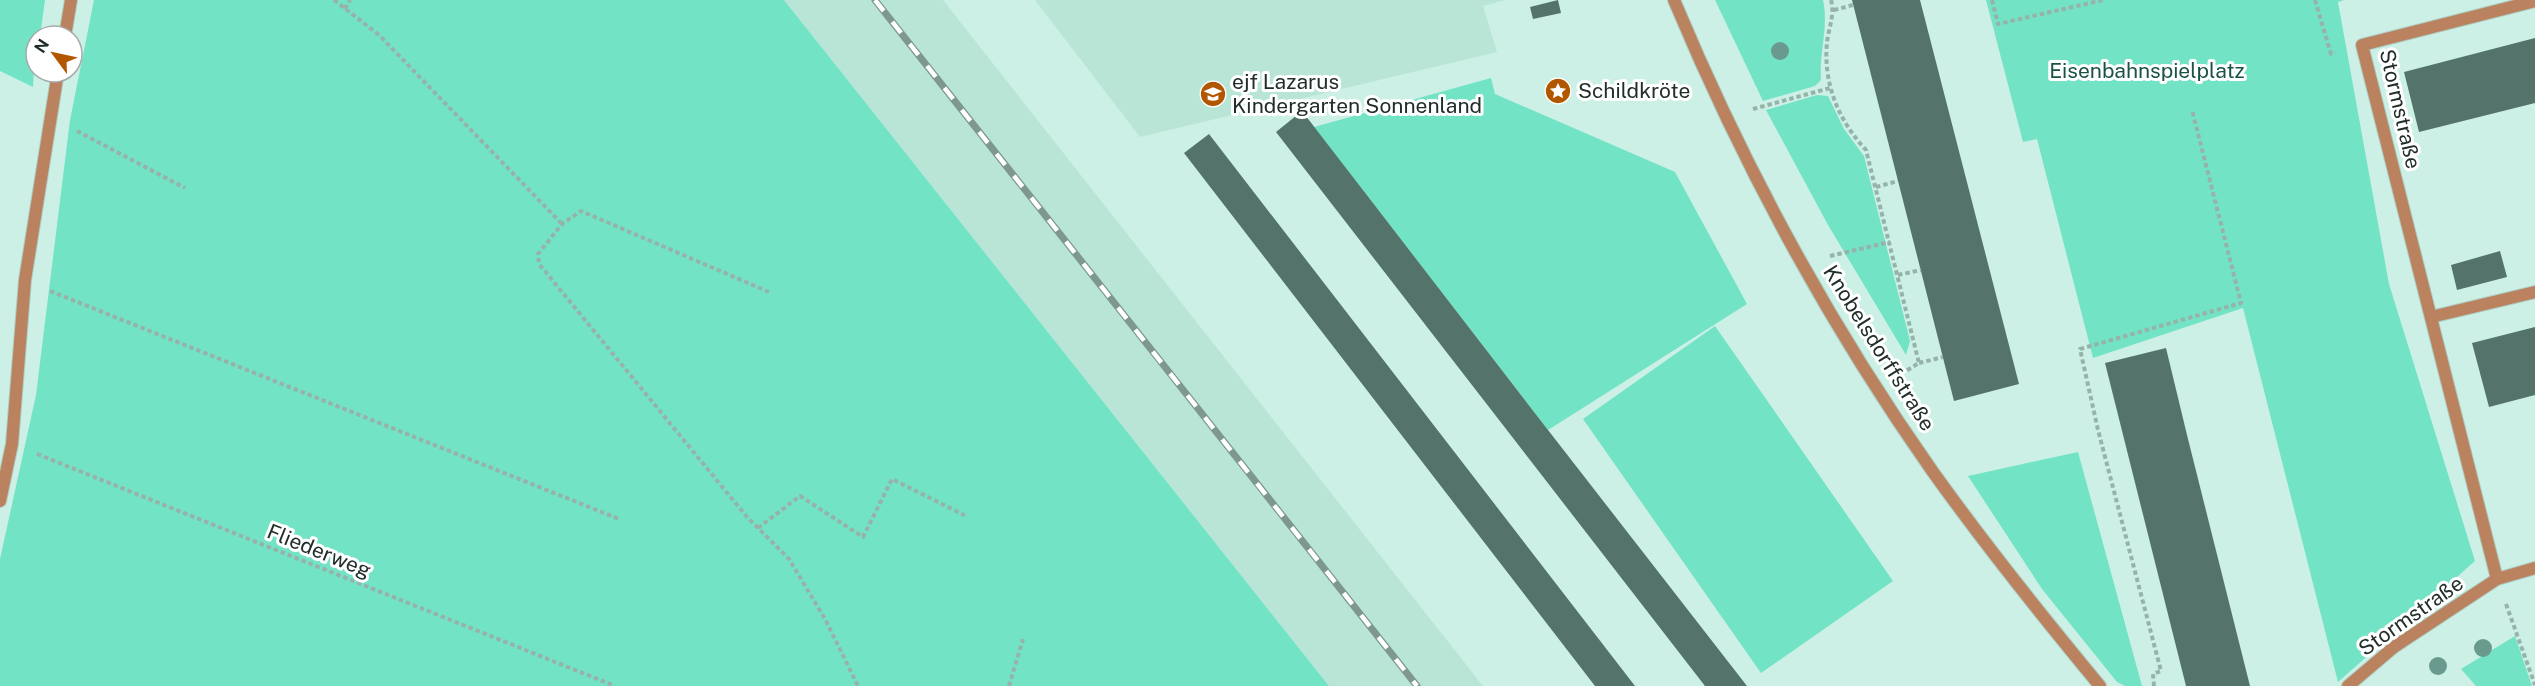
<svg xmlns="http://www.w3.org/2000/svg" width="2535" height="686" font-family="'Public Sans',sans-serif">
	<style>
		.built { fill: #b9e5d7 }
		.green { fill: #73e3c6 }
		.building { fill: #54746b }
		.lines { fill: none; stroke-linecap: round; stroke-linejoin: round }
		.lane-casing { stroke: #adcdc3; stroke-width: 14 }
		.street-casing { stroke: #adcdc3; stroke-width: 14 }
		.path { stroke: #96b3aa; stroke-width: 4; stroke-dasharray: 4.5 3; stroke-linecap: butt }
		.lane { stroke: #bb8260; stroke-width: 12 }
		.street { stroke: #bb8260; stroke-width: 12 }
		.rail-casing { stroke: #7e9890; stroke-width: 7 }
		.rail { stroke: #fff; stroke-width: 4.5; stroke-dasharray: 14; stroke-linecap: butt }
		.tree { fill: #6a9a8e }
		.labels { text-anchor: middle; stroke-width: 6; stroke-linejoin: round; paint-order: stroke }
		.park-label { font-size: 21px; fill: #1a5346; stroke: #fff }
		.poi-label { font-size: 21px; fill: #212e2a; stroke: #fff; text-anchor: start }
		.street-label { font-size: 21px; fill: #212e2a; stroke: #fff }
	</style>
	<rect width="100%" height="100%" fill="#ccf0e5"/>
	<path class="built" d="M 784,0 L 943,0 L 1483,686 L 1329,686 Z
		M 1035,0 L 1505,0 L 1483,6 L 1497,52 L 1140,137 Z"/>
	<path class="green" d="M 0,0 L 45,0 L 40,36 L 36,36 L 33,87 L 0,71 Z
		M 94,0 L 784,0 L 1329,686 L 0,686 L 0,559 L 36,395 L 70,120 Z
		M 1715,0 L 1823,0 C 1829,26 1819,53 1821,80 L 1815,86 L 1763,101 Z
		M 1986,0 L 2344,0 L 2338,2 L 2389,284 L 2475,561 L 2338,682 L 2243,308 L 2093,358 L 2037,139 L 2023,142 Z
		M 1491,78 L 1495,94 L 1675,172 L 1747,304 L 1548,430 L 1314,127 Z
		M 1817,95 L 1828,96 L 1844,129 L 1864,156 L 1910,341 L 1906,355 L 1828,225 L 1766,110 Z
		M 1715,326 L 1893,581 L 1761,673 L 1583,419 Z
		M 2078,452 L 2142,686 L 2125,686 L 2117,682 L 2042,589 L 1968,476 Z
		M 2515,636 L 2532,686 L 2476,686 L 2461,669 Z"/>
	<path class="building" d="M 1558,0 L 1561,13 L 1533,19 L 1530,7 Z
		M 1852,0 L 1920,0 L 2019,384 L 1954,401 Z
		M 2535,38 L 2535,103 L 2419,132 L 2404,72 Z
		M 1302,111 L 1548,430 L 1747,686 L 1705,686 L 1276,132 Z
		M 1209,134 L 1635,686 L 1595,686 L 1184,153 Z
		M 2500,251 L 2507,277 L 2457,290 L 2451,265 Z
		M 2535,327 L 2535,395 L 2489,407 L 2472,343 Z
		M 2166,348 L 2187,435 L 2250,686 L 2186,686 L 2105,363 Z"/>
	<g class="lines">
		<g class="lane-casing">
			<path id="lane" d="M 65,36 L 71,0
				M 0,501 L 12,444 L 25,280 L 58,72"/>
		</g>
		<g class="street-casing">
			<path id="street" d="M 1674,0 C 1743,165 1830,326 1933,472 C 1986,546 2042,616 2100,686
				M 2431,317 L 2535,292
				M 2497,579 L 2362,45 L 2535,1
				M 2348,686 L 2394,647 L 2497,579 L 2535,568"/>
		</g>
		<path class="path" d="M 334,0 L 379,35 L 562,224
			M 1831,0 C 1835,14 1829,27 1827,42 C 1823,83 1838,120 1866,150 L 1919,363 L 1901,374
			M 1992,0 L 1998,24 L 2103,0
			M 2315,0 L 2331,54 L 2335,53
			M 345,9 L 350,0
			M 1834,10 L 1853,5
			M 1753,109 L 1830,88
			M 77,131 L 185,188
			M 1876,187 L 1898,181
			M 1830,256 L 1890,242
			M 1898,275 L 1921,270
			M 50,291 L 619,519
			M 769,292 L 581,211 L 562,224 L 538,254 L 539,264 L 747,517 L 789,559 L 825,619 L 858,686
			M 1919,363 L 1943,357
			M 37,454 L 615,686
			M 758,528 L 800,496 L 863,537 L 892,479 L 968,517
			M 2506,604 L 2535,685
			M 1009,686 L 1023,639
			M 2154,686 L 2153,674 L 2161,671 L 2098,430 L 2080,349 L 2241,303 L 2192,110"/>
		<use href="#lane" class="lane"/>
		<use href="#street" class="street"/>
		<g class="rail-casing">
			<path id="rail" d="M 875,0 L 1417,686"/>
		</g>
		<use href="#rail" class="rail"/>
	</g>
	<g class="tree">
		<circle cx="1780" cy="51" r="9"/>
		<circle cx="2483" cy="648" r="9"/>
		<circle cx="2438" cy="666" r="9"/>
	</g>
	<defs>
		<g id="sight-disc" transform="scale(1.35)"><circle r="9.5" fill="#b35600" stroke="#fff"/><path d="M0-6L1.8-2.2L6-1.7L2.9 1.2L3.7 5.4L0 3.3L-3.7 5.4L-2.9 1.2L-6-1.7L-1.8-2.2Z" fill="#fff"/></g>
		<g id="school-disc" transform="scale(1.35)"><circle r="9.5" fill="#b35600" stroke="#fff"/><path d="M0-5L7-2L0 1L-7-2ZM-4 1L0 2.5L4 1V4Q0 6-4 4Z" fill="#fff"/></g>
	</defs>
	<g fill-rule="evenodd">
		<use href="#sight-disc" x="1558" y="91"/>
		<use href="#school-disc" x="1213" y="94"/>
	</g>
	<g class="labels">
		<g class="park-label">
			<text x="2147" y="78">Eisenbahnspielplatz</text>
		</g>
		<g class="poi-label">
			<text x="1232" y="89">ejf Lazarus<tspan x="1232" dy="24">Kindergarten Sonnenland</tspan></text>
			<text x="1578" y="98">Schildkröte</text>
		</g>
		<g class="street-label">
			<text transform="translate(2400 109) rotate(77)" y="7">Stormstraße</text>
			<text transform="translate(1879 348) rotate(58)" y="7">Knobelsdorffstraße</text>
			<text transform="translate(319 551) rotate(22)" y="7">Fliederweg</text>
			<text transform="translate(2411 616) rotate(-35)" y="7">Stormstraße</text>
		</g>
	</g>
	<g transform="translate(54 54) rotate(303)"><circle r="28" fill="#ffffff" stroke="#a6abaa" stroke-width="1.5"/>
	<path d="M0-4.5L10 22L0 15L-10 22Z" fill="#b35600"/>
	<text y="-9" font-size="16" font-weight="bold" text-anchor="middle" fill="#212e2a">N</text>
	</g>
</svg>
